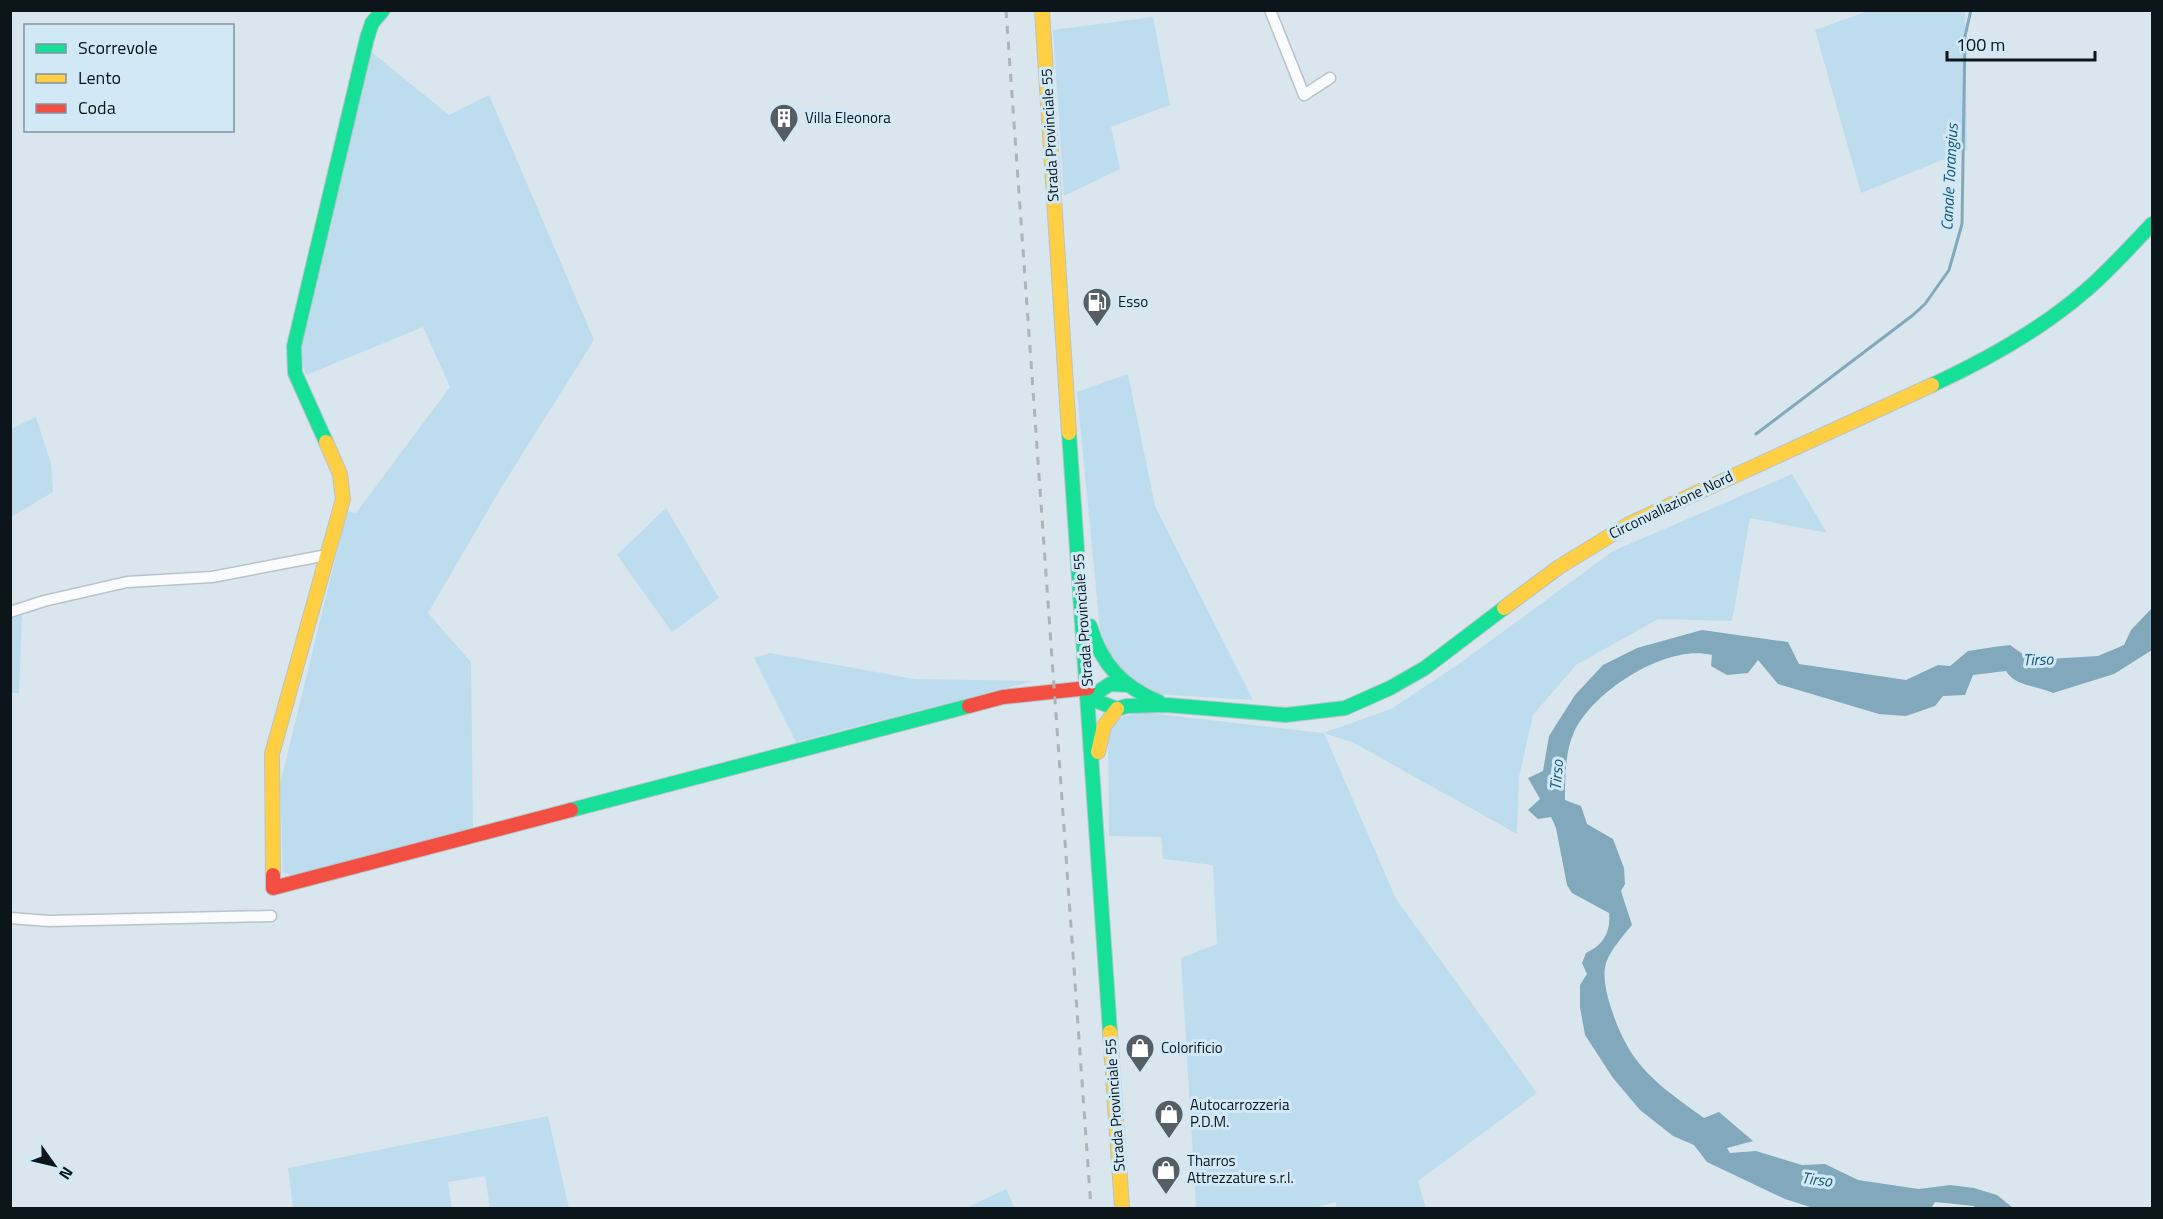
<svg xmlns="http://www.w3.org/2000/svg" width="2163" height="1219" font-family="'Titillium Web',sans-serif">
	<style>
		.green { fill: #bdddee }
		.water { fill: #82a8bc }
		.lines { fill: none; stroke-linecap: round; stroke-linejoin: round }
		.stream { stroke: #82a8bc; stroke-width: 3 }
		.street-casing { stroke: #b9c3c9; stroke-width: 13 }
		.fast-casing { stroke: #b9c3c9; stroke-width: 16 }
		.slow-casing { stroke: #b9c3c9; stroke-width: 16 }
		.jam-casing { stroke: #b9c3c9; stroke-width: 16 }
		.street { stroke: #f9fbfc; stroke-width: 10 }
		.fast { stroke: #16e098; stroke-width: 14 }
		.slow { stroke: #ffcf43; stroke-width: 14 }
		.jam { stroke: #f24e42; stroke-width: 14 }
		.rail { stroke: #b0b3b5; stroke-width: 3; stroke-dasharray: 8 8; stroke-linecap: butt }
		.labels { text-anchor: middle; stroke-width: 6; stroke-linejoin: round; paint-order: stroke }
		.poi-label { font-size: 15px; fill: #0c1519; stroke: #d1e9f6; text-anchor: start }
		.street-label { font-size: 15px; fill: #0c1519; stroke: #d1e9f6 }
		.water-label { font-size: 16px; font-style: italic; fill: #175773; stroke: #d1e9f6 }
	</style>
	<rect width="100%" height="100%" fill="#d9e6ee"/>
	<path class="green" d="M 1871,10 L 1965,11 L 1967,150 L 1861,193 L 1815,30 Z
		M 1153,17 L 1170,105 L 1111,127 L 1120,169 L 1064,196 L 1053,30 Z
		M 369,50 L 449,115 L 489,95 L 594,340 L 501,488 L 428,613 L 471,662 L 473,828 L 296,876 L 283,873 L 280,784 L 347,511 L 356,513 L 450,387 L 423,327 L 306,375 L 297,350 Z
		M 1128,374 L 1155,506 L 1253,700 L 1154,694 L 1130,678 L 1108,656 L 1100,630 L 1077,392 Z
		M 36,417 L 51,464 L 53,492 L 11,517 L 11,429 Z
		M 1792,474 L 1827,533 L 1750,518 L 1732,621 L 1658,619 L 1576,665 L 1533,715 L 1519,777 L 1517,834 L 1354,743 L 1324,733 L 1396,899 L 1537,1093 L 1418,1181 L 1426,1208 L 1336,1208 L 1336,1202 L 1315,1208 L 1196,1208 L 1181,958 L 1217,944 L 1213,865 L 1163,859 L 1161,837 L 1109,836 L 1108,742 C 1111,715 1125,714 1149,713 L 1323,733 L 1391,709 L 1463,661 L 1613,551 Z
		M 666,508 L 719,598 L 672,632 L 617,555 Z
		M 22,615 L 19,693 L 11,693 L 11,619 Z
		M 770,653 L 915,679 L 1034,681 L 796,742 L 754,658 Z
		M 548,1116 L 569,1208 L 490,1208 L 485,1176 L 448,1182 L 452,1208 L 293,1208 L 288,1168 Z
		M 1006,1189 L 1015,1208 L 966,1208 Z"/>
	<path class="water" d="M 2152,608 L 2152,650 L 2114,674 L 2053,693 C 2036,685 2016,687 2006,671 L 1973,675 L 1965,695 L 1943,696 L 1935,706 L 1906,716 L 1879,714 L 1778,684 L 1758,660 L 1748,673 L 1727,675 L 1711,666 L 1712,655 C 1667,643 1593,691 1574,732 C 1565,752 1565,778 1565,800 L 1581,806 L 1587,824 L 1613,839 L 1624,868 L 1625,884 L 1621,891 L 1632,925 C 1623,936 1611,949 1606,963 C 1602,977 1607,995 1611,1008 C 1630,1067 1656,1083 1704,1118 L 1719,1112 L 1753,1141 L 1727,1148 L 1730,1153 L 1756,1151 L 1802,1165 L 1825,1164 L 1858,1180 L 1919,1189 L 1950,1185 L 1974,1188 L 1997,1195 L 2013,1208 L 1975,1208 L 1974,1206 L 1935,1202 L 1932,1207 L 1934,1208 L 1813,1208 L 1785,1199 L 1707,1162 L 1694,1145 L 1673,1136 L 1640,1110 L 1613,1078 L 1585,1035 L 1580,1007 L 1580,985 L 1587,974 L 1582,963 L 1586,953 C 1604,945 1611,931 1609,913 L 1572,893 L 1567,885 L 1556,828 L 1551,817 L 1538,819 L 1528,810 L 1540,799 L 1528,778 L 1543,771 L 1549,736 L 1575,695 L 1603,665 L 1637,648 L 1702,630 L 1788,642 L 1799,664 L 1906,680 L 1938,665 L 1950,666 L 1968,651 L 1994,647 L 2010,645 L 2031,660 L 2098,656 L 2124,645 L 2131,630 Z"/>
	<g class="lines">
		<path class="stream" d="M 1756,434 L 1913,315 L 1925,304 L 1949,270 L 1962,224 L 1965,36 L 1971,10"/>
		<g class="street-casing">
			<path id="street" d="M 1270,10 L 1304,95 L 1330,78
				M 10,612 L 44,601 L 127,582 L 212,577 L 327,555
				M 10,918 L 49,921 L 271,916"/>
		</g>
		<g class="fast-casing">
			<path id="fast" d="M 1932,385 C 1986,360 2039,331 2084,292 C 2108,272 2130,247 2152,224
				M 1069,433 L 1110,1032
				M 326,442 L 295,373 L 294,346 L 367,38 L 372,23 L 383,10
				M 1090,626 C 1101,664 1123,687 1159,702
				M 1089,698 L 1117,709 L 1127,706 L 1167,705 L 1286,715 L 1345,708 L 1390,688 L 1425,668 L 1504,608
				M 1089,698 L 1110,684 L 1126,685
				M 571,810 L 969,706"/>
		</g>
		<g class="slow-casing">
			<path id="slow" d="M 1042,10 L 1069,433
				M 1504,608 L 1559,567 L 1629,524 L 1932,385
				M 1098,752 L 1104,726 L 1117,709
				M 273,875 L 272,754 L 343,499 L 340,474 L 326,442
				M 1110,1032 L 1122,1208"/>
		</g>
		<g class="jam-casing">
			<path id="jam" d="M 969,706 L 1003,697 L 1088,688
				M 273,875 L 273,888 L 571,810"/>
		</g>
		<use href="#street" class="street"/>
		<use href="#fast" class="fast"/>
		<use href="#slow" class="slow"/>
		<use href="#jam" class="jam"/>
		<path class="rail" d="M 1006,10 L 1091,1208"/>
	</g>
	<defs>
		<g id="building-pin" transform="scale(1.5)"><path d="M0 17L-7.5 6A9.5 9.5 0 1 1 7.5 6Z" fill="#545e64" stroke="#d1e9f6"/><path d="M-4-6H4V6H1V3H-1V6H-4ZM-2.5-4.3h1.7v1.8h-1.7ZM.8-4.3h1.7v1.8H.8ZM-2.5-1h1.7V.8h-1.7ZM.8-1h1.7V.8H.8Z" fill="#fff"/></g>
		<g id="fuel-pin" transform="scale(1.5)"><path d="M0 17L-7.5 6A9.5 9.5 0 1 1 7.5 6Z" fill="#545e64" stroke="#d1e9f6"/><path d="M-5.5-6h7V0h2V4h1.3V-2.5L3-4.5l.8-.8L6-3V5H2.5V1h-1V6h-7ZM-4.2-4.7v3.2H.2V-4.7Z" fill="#fff"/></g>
		<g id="shop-pin" transform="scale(1.5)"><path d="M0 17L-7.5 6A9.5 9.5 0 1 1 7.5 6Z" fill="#545e64" stroke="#d1e9f6"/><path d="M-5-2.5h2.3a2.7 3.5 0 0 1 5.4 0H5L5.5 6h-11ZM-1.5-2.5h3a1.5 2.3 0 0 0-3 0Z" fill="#fff"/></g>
	</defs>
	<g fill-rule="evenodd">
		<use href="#building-pin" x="784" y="118"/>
		<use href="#fuel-pin" x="1097" y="302"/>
		<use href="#shop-pin" x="1140" y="1048"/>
		<use href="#shop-pin" x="1169" y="1114"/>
		<use href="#shop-pin" x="1166" y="1170"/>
	</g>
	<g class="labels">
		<g class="poi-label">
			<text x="805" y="123">Villa Eleonora</text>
			<text x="1118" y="307">Esso</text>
			<text x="1161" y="1053">Colorificio</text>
			<text x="1190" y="1110">Autocarrozzeria<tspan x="1190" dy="17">P.D.M.</tspan></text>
			<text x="1187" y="1166">Tharros<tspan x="1187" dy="17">Attrezzature s.r.l.</tspan></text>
		</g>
		<g class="street-label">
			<text transform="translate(1050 135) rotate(-93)" y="5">Strada Provinciale 55</text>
			<text transform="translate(1671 505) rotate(-26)" y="5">Circonvallazione Nord</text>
			<text transform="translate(1083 620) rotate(-94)" y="5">Strada Provinciale 55</text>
			<text transform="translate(1115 1105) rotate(-94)" y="5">Strada Provinciale 55</text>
		</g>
		<g class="water-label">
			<text transform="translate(1949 177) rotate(-87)" y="6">Canale Torangius</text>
			<text transform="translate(2038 659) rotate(-2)" y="6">Tirso</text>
			<text transform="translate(1556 775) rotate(-85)" y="6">Tirso</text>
			<text transform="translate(1817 1179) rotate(7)" y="6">Tirso</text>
		</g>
	</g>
	<rect width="2163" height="1219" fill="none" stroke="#0c1519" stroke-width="24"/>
	<rect x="24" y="24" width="210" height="108" fill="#d1e9f6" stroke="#82949e" stroke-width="1.5"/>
	<rect x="36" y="44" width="30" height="9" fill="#16e098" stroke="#82949e" stroke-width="1.5"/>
	<text x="78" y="54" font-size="18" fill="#0c1519">Scorrevole</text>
	<rect x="36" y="74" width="30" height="9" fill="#ffcf43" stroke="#82949e" stroke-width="1.5"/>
	<text x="78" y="84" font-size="18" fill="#0c1519">Lento</text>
	<rect x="36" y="104" width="30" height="9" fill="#f24e42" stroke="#82949e" stroke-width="1.5"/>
	<text x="78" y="114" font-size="18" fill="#0c1519">Coda</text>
	<g transform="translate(54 1165) rotate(124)" stroke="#d1e9f6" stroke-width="4.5" paint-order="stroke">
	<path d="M0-4.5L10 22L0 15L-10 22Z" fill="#0c1519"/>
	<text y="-9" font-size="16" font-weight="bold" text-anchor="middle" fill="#0c1519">N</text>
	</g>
	<path d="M1947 51v9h148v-9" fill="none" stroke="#0c1519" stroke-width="3"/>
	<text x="1956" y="51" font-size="18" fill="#0c1519" stroke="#d1e9f6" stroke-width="4.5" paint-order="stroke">100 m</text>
</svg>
